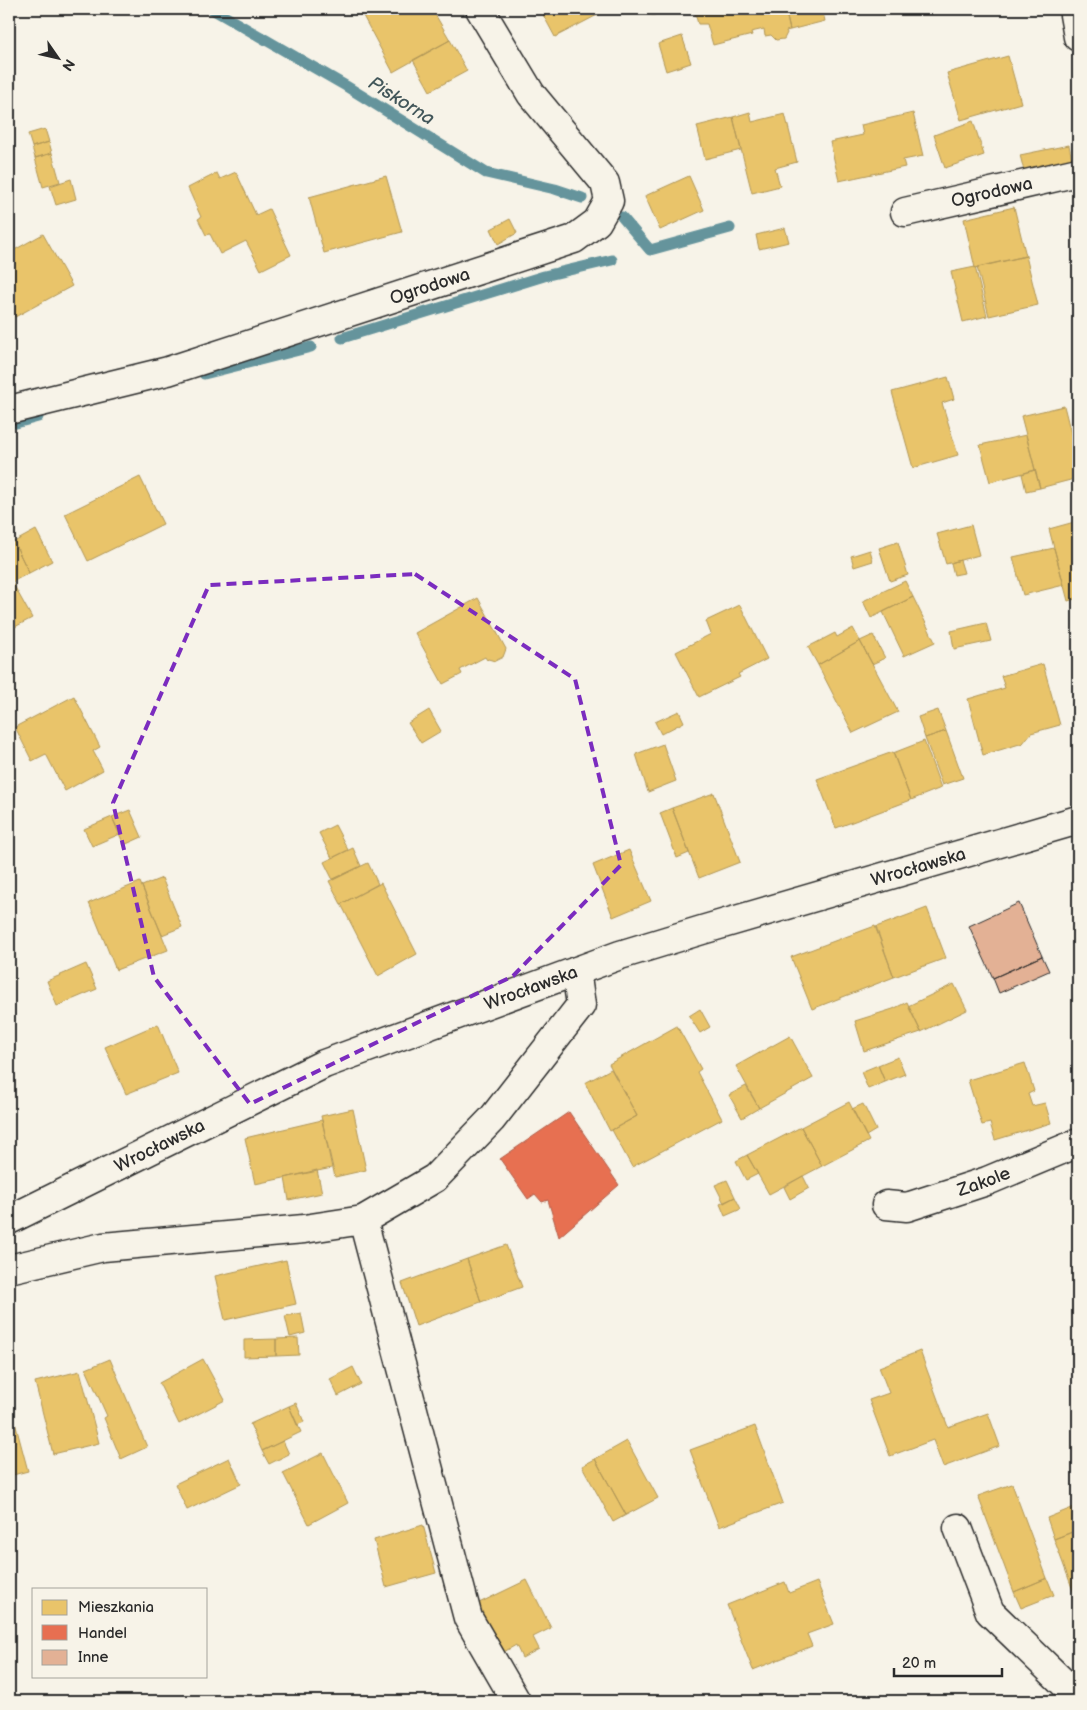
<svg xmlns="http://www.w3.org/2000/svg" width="1087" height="1710" font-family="'Balsamiq Sans',sans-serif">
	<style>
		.homes { fill: #e9c46a; stroke: #b09657 }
		.shops { fill: #e76f51; stroke: #af5b46 }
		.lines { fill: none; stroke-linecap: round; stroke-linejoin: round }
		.stream { stroke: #65949c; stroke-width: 11 }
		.building { fill: #e3b195; stroke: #2b2b2b }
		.minor-casing { stroke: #2b2b2b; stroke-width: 31 }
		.major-casing { stroke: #2b2b2b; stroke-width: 31 }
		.minor { stroke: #f7f3e8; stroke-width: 28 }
		.major { stroke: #f7f3e8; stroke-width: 28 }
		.marked { fill: none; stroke: #7b2cbf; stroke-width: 4; stroke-dasharray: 10 6; stroke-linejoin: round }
		.labels { text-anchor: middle; stroke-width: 5; stroke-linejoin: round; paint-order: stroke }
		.street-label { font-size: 18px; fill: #2b2b2b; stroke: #f7f3e8 }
		.water-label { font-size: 19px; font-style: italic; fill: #43575a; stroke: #f7f3e8 }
	</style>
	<rect width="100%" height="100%" fill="#f7f3e8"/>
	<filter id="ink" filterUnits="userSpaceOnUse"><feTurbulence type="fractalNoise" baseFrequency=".02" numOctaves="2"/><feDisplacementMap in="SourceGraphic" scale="10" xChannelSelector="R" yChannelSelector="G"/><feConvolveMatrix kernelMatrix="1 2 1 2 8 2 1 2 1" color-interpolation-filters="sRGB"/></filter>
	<g filter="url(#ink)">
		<path class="homes" d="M 372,9 L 432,9 L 450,40 L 393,72 L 362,14 Z
			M 540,9 L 604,9 L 605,11 L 555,37 Z
			M 639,9 L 665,9 L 659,14 L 653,15 L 646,14 Z
			M 694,9 L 785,9 L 790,30 L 786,31 L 787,33 L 784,39 L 776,40 L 771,35 L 765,36 L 764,29 L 751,32 L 752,35 L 713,45 L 707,24 L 698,24 Z
			M 785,9 L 822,9 L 825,21 L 790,30 Z
			M 682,36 L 691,63 L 666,71 L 658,44 Z
			M 450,40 L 467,71 L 430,91 L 413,60 Z
			M 1008,56 L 1021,103 L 961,120 L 947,73 Z
			M 750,112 L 752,122 L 785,114 L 797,162 L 775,168 L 780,186 L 752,193 L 733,117 Z
			M 913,113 L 923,156 L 903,160 L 905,167 L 839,181 L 830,142 L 863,135 L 861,125 Z
			M 733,117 L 741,150 L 705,159 L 697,126 Z
			M 973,121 L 984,155 L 945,168 L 934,135 Z
			M 45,129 L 49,142 L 32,147 L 28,134 Z
			M 49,142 L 52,153 L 35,158 L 32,147 Z
			M 1069,145 L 1072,160 L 1024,171 L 1020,155 Z
			M 52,153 L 60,182 L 43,187 L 35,158 Z
			M 236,172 L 256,215 L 269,209 L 291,255 L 261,270 L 246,241 L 220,254 L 210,234 L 206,235 L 198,219 L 201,217 L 188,188 L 217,173 L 220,179 Z
			M 386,176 L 402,232 L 324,253 L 309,197 Z
			M 689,176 L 704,210 L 660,230 L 645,196 Z
			M 71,179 L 76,199 L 56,205 L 50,186 Z
			M 1014,207 L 1026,256 L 975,268 L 964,219 Z
			M 510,219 L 517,233 L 498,244 L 491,229 Z
			M 785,228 L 789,242 L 759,249 L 756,235 Z
			M 43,234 L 72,286 L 15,317 L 9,306 L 9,253 Z
			M 1026,256 L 1038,305 L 989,316 L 977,267 Z
			M 975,267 L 987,316 L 963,322 L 951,272 Z
			M 948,377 L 954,399 L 942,403 L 958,455 L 913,468 L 892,392 Z
			M 1064,406 L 1078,461 L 1078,478 L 1040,488 L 1021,416 Z
			M 1026,435 L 1035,470 L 990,482 L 980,445 Z
			M 1035,470 L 1040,488 L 1026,491 L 1022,474 Z
			M 140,477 L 163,524 L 88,561 L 65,514 Z
			M 1078,521 L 1078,598 L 1068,601 L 1049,529 Z
			M 971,525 L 979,555 L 946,564 L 937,534 Z
			M 36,530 L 52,561 L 29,573 L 14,542 Z
			M 14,542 L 29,573 L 12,582 L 32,618 L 9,630 L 9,545 Z
			M 898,542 L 908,575 L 890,581 L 879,548 Z
			M 1054,548 L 1064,585 L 1023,595 L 1013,557 Z
			M 870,550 L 873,561 L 854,567 L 851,556 Z
			M 960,560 L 964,573 L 954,575 L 951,563 Z
			M 905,581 L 913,597 L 871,618 L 863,601 Z
			M 913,597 L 935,642 L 904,656 L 883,612 Z
			M 478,598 L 506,649 L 503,657 L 495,661 L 488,659 L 487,660 L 485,657 L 460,670 L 462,674 L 443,684 L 415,633 Z
			M 740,605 L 767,659 L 738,674 L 740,677 L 699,697 L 676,652 L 711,634 L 706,621 Z
			M 986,623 L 991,641 L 954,649 L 951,631 Z
			M 853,628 L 860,641 L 818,665 L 808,647 L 835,633 L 837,637 Z
			M 873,635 L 885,658 L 872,664 L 860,641 Z
			M 860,641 L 898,712 L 853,733 L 818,665 Z
			M 1043,664 L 1060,725 L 1031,733 L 1023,743 L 983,755 L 968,699 L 1005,688 L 1001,676 Z
			M 74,696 L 100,747 L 93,751 L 103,770 L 65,791 L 46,754 L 32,761 L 15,727 Z
			M 429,710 L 441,731 L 421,743 L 408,723 Z
			M 938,710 L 946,731 L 925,738 L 918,717 Z
			M 679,711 L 684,722 L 661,734 L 655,722 Z
			M 946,731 L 963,778 L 942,785 L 925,738 Z
			M 924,741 L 941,788 L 911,800 L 893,753 Z
			M 663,744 L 676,781 L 648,792 L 636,754 Z
			M 893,752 L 911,800 L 836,828 L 817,779 Z
			M 714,793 L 740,862 L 699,878 L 672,808 Z
			M 672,808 L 689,853 L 677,858 L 660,813 Z
			M 130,810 L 142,837 L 124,845 L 112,817 Z
			M 112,817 L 120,834 L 92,846 L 84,829 Z
			M 335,825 L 348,850 L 332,858 L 319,833 Z
			M 353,848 L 361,866 L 333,880 L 324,862 Z
			M 629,850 L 651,901 L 613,917 L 593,865 Z
			M 368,863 L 378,884 L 341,904 L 329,881 Z
			M 162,878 L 182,927 L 162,935 L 142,886 Z
			M 140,882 L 168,950 L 116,970 L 89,903 Z
			M 381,883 L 417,954 L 378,976 L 341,904 Z
			M 927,908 L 946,958 L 894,977 L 876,927 Z
			M 875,926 L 894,977 L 812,1009 L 791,957 Z
			M 86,964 L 97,989 L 57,1006 L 47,981 Z
			M 954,984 L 967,1010 L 921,1032 L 908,1006 Z
			M 907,1002 L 921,1032 L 864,1051 L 855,1021 L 893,1009 Z
			M 700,1009 L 710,1027 L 700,1033 L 689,1016 Z
			M 158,1024 L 178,1073 L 126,1094 L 105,1047 Z
			M 677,1026 L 701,1069 L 697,1072 L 722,1119 L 632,1167 L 612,1130 L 637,1116 L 609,1064 Z
			M 790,1036 L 813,1078 L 759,1108 L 736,1066 Z
			M 898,1057 L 905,1074 L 885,1082 L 878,1065 Z
			M 1025,1063 L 1034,1091 L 1028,1094 L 1032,1106 L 1045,1103 L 1051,1123 L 995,1140 L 990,1123 L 982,1125 L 968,1080 Z
			M 878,1065 L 885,1082 L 868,1089 L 861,1072 Z
			M 611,1069 L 637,1116 L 610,1131 L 585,1083 Z
			M 746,1086 L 759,1108 L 742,1118 L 729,1095 Z
			M 849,1102 L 869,1141 L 822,1166 L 801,1127 Z
			M 863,1104 L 876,1130 L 866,1136 L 852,1109 Z
			M 353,1109 L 366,1170 L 335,1177 L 321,1116 Z
			M 322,1120 L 332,1168 L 255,1184 L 245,1138 Z
			M 801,1127 L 822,1166 L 769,1194 L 747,1155 Z
			M 747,1155 L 758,1174 L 746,1180 L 736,1161 Z
			M 317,1170 L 322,1193 L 289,1200 L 285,1178 Z
			M 803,1176 L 809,1188 L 790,1199 L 784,1187 Z
			M 727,1180 L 735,1197 L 724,1203 L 715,1185 Z
			M 735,1197 L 741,1209 L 725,1216 L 720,1204 Z
			M 506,1245 L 522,1287 L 481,1302 L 467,1259 Z
			M 467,1259 L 481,1302 L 416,1326 L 402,1283 Z
			M 286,1260 L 296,1304 L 225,1320 L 215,1276 Z
			M 301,1313 L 305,1333 L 290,1337 L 285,1316 Z
			M 298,1338 L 299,1355 L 276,1356 L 276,1339 Z
			M 276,1339 L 276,1356 L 244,1357 L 244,1340 Z
			M 920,1351 L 948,1427 L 988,1413 L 1000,1446 L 943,1467 L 933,1440 L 890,1456 L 869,1400 L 889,1393 L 879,1367 Z
			M 110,1359 L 147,1447 L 121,1459 L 104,1418 L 107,1416 L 86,1369 Z
			M 203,1359 L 225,1400 L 179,1424 L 159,1383 Z
			M 353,1367 L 361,1384 L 338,1396 L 330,1379 Z
			M 80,1371 L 99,1443 L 53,1454 L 35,1382 Z
			M 9,1400 L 28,1471 L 9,1476 Z
			M 296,1403 L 304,1422 L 297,1425 L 289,1406 Z
			M 289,1406 L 301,1432 L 262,1451 L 250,1424 Z
			M 755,1426 L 783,1503 L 719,1527 L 690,1450 Z
			M 283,1441 L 289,1454 L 269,1464 L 262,1451 Z
			M 627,1441 L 658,1498 L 626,1515 L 595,1459 Z
			M 323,1453 L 348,1503 L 309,1524 L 283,1473 Z
			M 229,1458 L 241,1484 L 187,1510 L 175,1484 Z
			M 595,1459 L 626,1515 L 613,1522 L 582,1466 Z
			M 1012,1484 L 1047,1578 L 1014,1592 L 978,1496 Z
			M 1077,1506 L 1078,1530 L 1054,1539 L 1047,1518 Z
			M 423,1525 L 436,1573 L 386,1587 L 374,1540 Z
			M 1072,1532 L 1078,1550 L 1078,1604 L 1054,1539 Z
			M 1047,1578 L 1054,1595 L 1021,1608 L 1014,1592 Z
			M 527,1580 L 551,1628 L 533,1637 L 539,1649 L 522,1658 L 516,1645 L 502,1653 L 477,1604 Z
			M 785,1582 L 789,1593 L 817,1582 L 834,1624 L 807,1634 L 812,1646 L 753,1670 L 727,1605 Z"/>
		<path class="shops" d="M 569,1112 L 619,1185 L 559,1237 L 548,1200 L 542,1202 L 535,1194 L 528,1199 L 500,1159 Z"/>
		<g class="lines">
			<path class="stream" d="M 212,9 L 346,86 L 486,173 L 555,189 L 582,198
				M 622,217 L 650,250 L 730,228
				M 342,338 L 544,276 L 612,260
				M 204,374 L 311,347
				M 16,423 L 38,417"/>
		</g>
		<path class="building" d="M 1019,903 L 1042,956 L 993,978 L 969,926 Z
			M 1042,956 L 1049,971 L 999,993 L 993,978 Z"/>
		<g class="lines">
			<g class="minor-casing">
				<g id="minor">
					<path d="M 1073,9 L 1078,37"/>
					<path id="s1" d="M 905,212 L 1078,172"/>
					<path id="s2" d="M 9,410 L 168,371 L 574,239 L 597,222 L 609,201 L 605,183 L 531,94 L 480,9"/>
					<path id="s3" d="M 886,1205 L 907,1207 L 987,1181 L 1078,1143"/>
					<path d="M 363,1220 L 468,1618 L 516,1701"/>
					<path d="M 9,1269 L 103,1247 L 304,1229 L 363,1220 L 435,1178 L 492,1119 L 581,1005 L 576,971"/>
					<path d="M 958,1528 L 990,1612 L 1078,1697"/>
				</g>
			</g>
			<g class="major-casing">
				<g id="major">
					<path id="s4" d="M 9,1220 L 324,1064 L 620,955 L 702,930 L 1078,820"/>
				</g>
			</g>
			<use href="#minor" class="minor"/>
			<use href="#major" class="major"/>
		</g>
	</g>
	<path class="marked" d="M 415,574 L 575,679 L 621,865 L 513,976 L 250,1104 L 154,977 L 113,803 L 209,585 Z"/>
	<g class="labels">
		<g class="street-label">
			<text dy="6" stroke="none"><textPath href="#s1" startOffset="89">Ogrodowa</textPath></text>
			<text dy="6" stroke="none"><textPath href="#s2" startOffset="439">Ogrodowa</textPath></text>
			<text dy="6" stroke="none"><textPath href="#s4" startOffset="978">Wrocławska</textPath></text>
			<text dy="6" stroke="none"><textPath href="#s4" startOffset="572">Wrocławska</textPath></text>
			<text dy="6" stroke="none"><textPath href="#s4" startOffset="168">Wrocławska</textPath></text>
			<text dy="6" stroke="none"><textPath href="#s3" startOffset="102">Zakole</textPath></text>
		</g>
		<g class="water-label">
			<text transform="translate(402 100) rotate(32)" y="7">Piskorna</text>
		</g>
	</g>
	<rect width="1087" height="1710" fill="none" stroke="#f7f3e8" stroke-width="30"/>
	<rect x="15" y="15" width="1057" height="1680" fill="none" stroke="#2b2b2b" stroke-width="2" filter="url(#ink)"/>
	<rect x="32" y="1588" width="175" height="90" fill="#f7f3e8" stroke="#a5a39c"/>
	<rect x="42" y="1600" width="25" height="15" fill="#e9c46a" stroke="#a5a39c"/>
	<text x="78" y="1612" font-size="15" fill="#2b2b2b">Mieszkania</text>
	<rect x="42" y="1625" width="25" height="15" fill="#e76f51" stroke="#a5a39c"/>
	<text x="78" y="1638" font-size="15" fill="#2b2b2b">Handel</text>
	<rect x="42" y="1650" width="25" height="15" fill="#e3b195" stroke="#a5a39c"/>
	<text x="78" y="1662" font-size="15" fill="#2b2b2b">Inne</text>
	<g transform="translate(58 58) rotate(124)" stroke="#f7f3e8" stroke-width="4" paint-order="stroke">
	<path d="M0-4L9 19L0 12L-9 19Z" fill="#2b2b2b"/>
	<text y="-8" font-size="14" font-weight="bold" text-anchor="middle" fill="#2b2b2b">N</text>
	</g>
	<path d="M894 1668v8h108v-8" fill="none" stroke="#2b2b2b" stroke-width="2.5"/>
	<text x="902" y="1668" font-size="15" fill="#2b2b2b" stroke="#f7f3e8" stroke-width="4" paint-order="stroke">20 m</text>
</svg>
